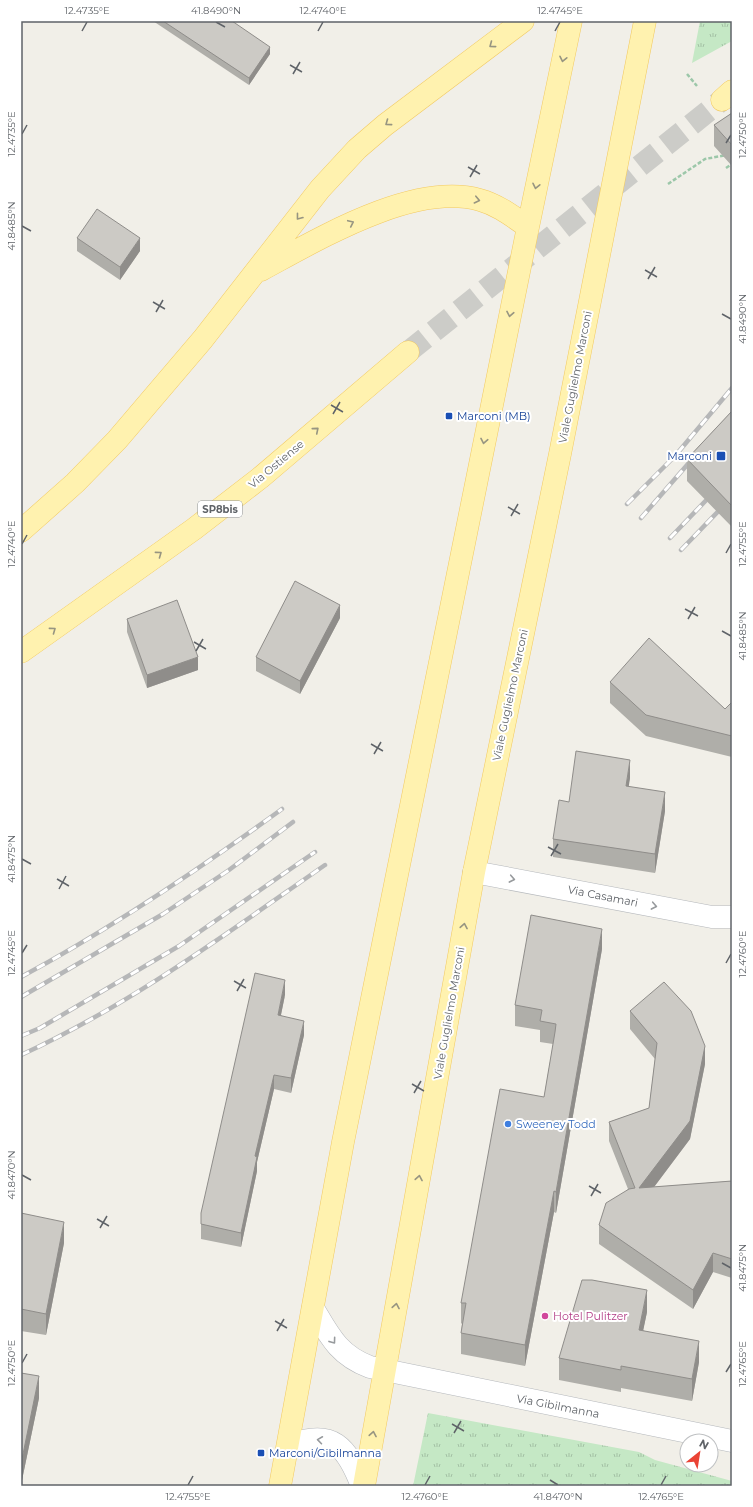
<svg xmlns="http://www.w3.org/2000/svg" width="753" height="1507" font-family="Montserrat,sans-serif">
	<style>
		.grass { fill: url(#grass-tufts) }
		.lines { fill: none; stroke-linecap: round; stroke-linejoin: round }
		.primary-tunnel { stroke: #ccccc8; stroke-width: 22; stroke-dasharray: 22 11; stroke-linecap: butt }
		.street-casing { stroke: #b5b8bc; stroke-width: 23 }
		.primary-casing { stroke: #f2c960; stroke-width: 23 }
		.path { stroke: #9cc7a9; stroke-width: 2.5; stroke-dasharray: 4 2; stroke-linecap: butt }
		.street { stroke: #fff; stroke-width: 22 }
		.primary { stroke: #fff2af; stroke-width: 22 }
		.rail-casing { stroke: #b6b7b8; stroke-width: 4.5 }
		.rail { stroke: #fff; stroke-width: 3; stroke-dasharray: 9; stroke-linecap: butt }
		.wall { fill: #afaea9 }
		.shaded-wall { fill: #8f8d8a }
		.building { fill: #cccac5; stroke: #8f8d8a }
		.oneway { stroke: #979581 }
		.oneway2 { stroke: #979a9d }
		.ticks { fill: none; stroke: #5f6368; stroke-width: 1.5 }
		.transit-dot { fill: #1a4fb4; stroke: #fff; stroke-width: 1.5 }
		.shop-dot { fill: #3f7fe0; stroke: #fff; stroke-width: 1.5 }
		.hotel-dot { fill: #d1479c; stroke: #fff; stroke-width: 1.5 }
		.labels { text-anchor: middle; stroke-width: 4; stroke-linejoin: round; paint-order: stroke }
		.shield { fill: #fff; stroke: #8f9295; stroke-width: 1 }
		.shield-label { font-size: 10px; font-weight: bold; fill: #5f6368 }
		.street-label { font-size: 11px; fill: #5f6368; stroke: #fff }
		.transit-label { font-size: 11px; fill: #164399; stroke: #fff; text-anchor: start }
		.shop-label { font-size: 11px; fill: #366cbe; stroke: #fff; text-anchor: start }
		.hotel-label { font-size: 11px; fill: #b23c85; stroke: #fff; text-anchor: start }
		.neatline { fill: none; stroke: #5f6368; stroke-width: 1.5 }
		.ticks-label { font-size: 10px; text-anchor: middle; fill: #5f6368 }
	</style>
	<defs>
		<pattern id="grass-tufts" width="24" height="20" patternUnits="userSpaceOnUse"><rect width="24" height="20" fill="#c5e8c5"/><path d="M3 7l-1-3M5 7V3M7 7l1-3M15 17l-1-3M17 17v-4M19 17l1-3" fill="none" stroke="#a3c0a4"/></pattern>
	</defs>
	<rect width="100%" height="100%" fill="#f1efe8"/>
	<path class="grass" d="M 700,21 L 732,21 L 732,41 L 692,63 Z
		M 428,1413 L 639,1452 L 655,1460 L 732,1481 L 732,1486 L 413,1486 Z"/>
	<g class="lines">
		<path class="primary-tunnel" d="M 408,352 L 722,100"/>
		<g class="street-casing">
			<path id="street" d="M 474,872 L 712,917 L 732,917
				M 313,1308 C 329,1335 338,1355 370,1367 L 732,1441
				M 288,1446 C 333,1428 347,1447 362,1486"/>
		</g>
		<g class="primary-casing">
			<path id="primary" d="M 722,100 L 732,91
				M 261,270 C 317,240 414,181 480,200 C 498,205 512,216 528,227
				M 21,531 L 75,483 L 117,440 L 203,339 L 320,189 L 357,149 L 385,125 L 523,21
				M 21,652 L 194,529 L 260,478 L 408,352
				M 280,1486 L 343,1142 L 528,227 L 571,21
				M 364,1486 L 474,872 L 560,454 L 645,21"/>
		</g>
		<path class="path" d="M 687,74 L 697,86
			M 726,168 L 732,164
			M 668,184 L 705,159 L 732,154"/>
		<use href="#street" class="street"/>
		<use href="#primary" class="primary"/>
		<g class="rail-casing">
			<path id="rail" d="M 627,504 L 675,456 L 732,388
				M 641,518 L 694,457
				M 670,538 L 714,492
				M 681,550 L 732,497
				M 21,977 C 112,928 198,870 282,809
				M 21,997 L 163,914 L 229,870 L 293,822
				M 21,1036 L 40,1028 L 179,946 L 315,852
				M 21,1055 C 130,1005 227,933 325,865"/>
		</g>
		<use href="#rail" class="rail"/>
	</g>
	<path class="wall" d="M 153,21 L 232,21 L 270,54 L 249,85 Z
		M 732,113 L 732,166 L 714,146 L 714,125 Z
		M 77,238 L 140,251 L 120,280 L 77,251 Z
		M 732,411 L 732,527 L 687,481 L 687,459 Z
		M 340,618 L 300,694 L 256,671 L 256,657 Z
		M 127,619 L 198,670 L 147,688 L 127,632 Z
		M 610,682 L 725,709 L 732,702 L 732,757 L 646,736 L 610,703 Z
		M 630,778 L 628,786 L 665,811 L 655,873 L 553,857 L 553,839 L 569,802 Z
		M 602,949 L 556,1213 L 554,1212 L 525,1366 L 461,1354 L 461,1333 L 462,1324 L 461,1323 L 461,1303 L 544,1097 L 553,1044 L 540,1042 L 540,1030 L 515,1026 L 515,1005 Z
		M 285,995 L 281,1015 L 304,1035 L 291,1093 L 274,1089 L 257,1162 L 257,1171 L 241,1247 L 201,1239 L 201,1213 Z
		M 630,1011 L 705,1064 L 690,1139 L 654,1187 L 732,1181 L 732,1278 L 713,1272 L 693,1309 L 599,1244 L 599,1225 L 628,1189 L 609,1141 L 609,1122 L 649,1108 L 655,1059 L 630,1029 Z
		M 21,1213 L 64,1243 L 46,1335 L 21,1331 Z
		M 647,1312 L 643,1330 L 699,1362 L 692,1401 L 621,1388 L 621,1392 L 559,1380 L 559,1358 Z
		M 21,1373 L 39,1398 L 22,1480 L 21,1480 Z"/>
	<path class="shaded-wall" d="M 270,47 L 270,54 L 249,85 L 249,78 Z
		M 140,238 L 140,251 L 120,280 L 120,267 Z
		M 340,605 L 340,618 L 300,694 L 300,681 Z
		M 198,657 L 198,670 L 147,688 L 147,675 Z
		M 630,760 L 630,778 L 626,805 L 626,786 Z
		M 665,792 L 665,811 L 655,873 L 655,854 Z
		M 602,929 L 602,949 L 556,1213 L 556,1192 Z
		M 285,980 L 285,995 L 278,1029 L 278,1015 Z
		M 304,1021 L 304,1035 L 291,1093 L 291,1078 Z
		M 705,1046 L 705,1064 L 690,1139 L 639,1207 L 639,1188 Z
		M 274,1075 L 274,1089 L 257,1162 L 257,1171 L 241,1247 L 241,1233 L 255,1156 Z
		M 554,1191 L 554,1212 L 525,1366 L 525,1345 Z
		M 64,1222 L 64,1243 L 46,1335 L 46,1314 Z
		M 713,1253 L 713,1272 L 693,1309 L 693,1290 Z
		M 647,1290 L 647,1312 L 639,1351 L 639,1330 Z
		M 699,1341 L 699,1362 L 692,1401 L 692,1379 Z
		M 39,1376 L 39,1398 L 22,1480 L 22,1459 Z"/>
	<path class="building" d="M 163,21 L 232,21 L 270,47 L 249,78 Z
		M 732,113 L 732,145 L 714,125 Z
		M 97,209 L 140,238 L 120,267 L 77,238 Z
		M 732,411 L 732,506 L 687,459 Z
		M 295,581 L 340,605 L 300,681 L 256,657 Z
		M 177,600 L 198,657 L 147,675 L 127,619 Z
		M 649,638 L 725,709 L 732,702 L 732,736 L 646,715 L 610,682 Z
		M 576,751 L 630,760 L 626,786 L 665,792 L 655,854 L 553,839 L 559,800 L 569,802 Z
		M 531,915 L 602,929 L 556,1192 L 554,1191 L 525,1345 L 461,1333 L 466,1303 L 461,1303 L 500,1089 L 544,1097 L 555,1032 L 556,1024 L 540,1021 L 542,1010 L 515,1005 Z
		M 255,973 L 285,980 L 278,1015 L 304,1021 L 291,1078 L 274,1075 L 255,1156 L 257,1157 L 241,1233 L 201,1224 L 201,1213 Z
		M 664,982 L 691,1011 L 705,1046 L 690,1121 L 639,1188 L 732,1181 L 732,1259 L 713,1253 L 693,1290 L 599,1225 L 606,1203 L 629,1189 L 635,1188 L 609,1122 L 649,1108 L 657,1043 L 630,1011 Z
		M 21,1213 L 64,1222 L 46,1314 L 21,1309 Z
		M 582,1280 L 592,1280 L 647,1290 L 639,1330 L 699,1341 L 692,1379 L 621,1366 L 621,1370 L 559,1358 Z
		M 21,1373 L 39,1376 L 22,1459 L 21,1458 Z"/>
	<defs><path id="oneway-chevron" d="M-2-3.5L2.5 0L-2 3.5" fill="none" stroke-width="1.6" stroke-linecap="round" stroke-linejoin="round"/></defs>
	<g class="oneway">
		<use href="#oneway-chevron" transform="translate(492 45) rotate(143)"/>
		<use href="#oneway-chevron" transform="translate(563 59) rotate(102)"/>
		<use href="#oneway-chevron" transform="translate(388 123) rotate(144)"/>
		<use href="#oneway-chevron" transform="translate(536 186) rotate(102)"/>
		<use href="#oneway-chevron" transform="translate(477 200) rotate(13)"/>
		<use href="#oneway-chevron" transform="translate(299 217) rotate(128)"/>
		<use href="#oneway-chevron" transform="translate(351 223) rotate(-25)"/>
		<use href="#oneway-chevron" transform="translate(510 314) rotate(101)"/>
		<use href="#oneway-chevron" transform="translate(316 430) rotate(-40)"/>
		<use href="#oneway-chevron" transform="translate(484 441) rotate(101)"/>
		<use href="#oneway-chevron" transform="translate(159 554) rotate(-36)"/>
		<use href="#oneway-chevron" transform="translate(53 630) rotate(-36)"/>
		<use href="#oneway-chevron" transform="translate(464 926) rotate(-80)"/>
		<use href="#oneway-chevron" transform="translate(419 1178) rotate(-80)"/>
		<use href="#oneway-chevron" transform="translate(396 1306) rotate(-80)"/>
		<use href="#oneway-chevron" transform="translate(373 1434) rotate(-80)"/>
	</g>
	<g class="oneway2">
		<use href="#oneway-chevron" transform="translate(512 879) rotate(11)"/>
		<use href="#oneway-chevron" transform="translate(654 906) rotate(11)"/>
		<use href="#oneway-chevron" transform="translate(333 1341) rotate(54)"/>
		<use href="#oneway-chevron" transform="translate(320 1440) rotate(-172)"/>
	</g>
	<path class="ticks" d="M 216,22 L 225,27M 82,31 L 87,22M 318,31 L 323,22M 555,31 L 560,22M 290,65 L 302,72M 293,74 L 300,62M 22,134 L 27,125M 726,143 L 731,135M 468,167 L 480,174M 470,177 L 477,165M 22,226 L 31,231M 645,270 L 657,277M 648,279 L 655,267M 153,302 L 165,309M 156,312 L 163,300M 722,314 L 731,319M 331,405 L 343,412M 333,414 L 340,402M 508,507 L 520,514M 511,516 L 518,504M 22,544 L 27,535M 726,553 L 731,544M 685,609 L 698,616M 688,619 L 695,607M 722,631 L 731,636M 194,642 L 206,649M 196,651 L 203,639M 371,744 L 383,751M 374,754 L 381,742M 548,847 L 561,854M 551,856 L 558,844M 22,859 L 31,864M 57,879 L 69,886M 59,889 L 66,876M 22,953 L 27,945M 726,963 L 731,954M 234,981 L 246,988M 237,991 L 244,979M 412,1084 L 424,1091M 414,1093 L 421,1081M 22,1175 L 31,1180M 589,1186 L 601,1193M 591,1196 L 598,1184M 97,1219 L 109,1226M 100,1228 L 107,1216M 722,1263 L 731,1268M 275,1321 L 287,1328M 277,1331 L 284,1319M 22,1363 L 27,1354M 726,1372 L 731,1364M 452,1424 L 464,1431M 454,1433 L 461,1421M 550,1480 L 558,1485M 188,1485 L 193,1476M 425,1485 L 430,1476M 661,1485 L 666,1476"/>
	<g class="transit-dot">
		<rect x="445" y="412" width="8" height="8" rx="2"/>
		<rect x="716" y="451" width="10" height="10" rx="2"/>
		<rect x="257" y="1449" width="8" height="8" rx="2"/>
	</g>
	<circle class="shop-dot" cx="508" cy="1124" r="4"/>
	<circle class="hotel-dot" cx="545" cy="1316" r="4"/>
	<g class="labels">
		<rect class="shield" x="198" y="501" width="44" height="16" rx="3"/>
		<g class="shield-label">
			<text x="220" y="513">SP8bis</text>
		</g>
		<g class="street-label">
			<text transform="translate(575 377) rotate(-79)" y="4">Viale Guglielmo Marconi</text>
			<text transform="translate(276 464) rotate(-40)" y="4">Via Ostiense</text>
			<text transform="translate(510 695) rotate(-78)" y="4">Viale Guglielmo Marconi</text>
			<text transform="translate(603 896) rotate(11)" y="4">Via Casamari</text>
			<text transform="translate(449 1013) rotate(-80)" y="4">Viale Guglielmo Marconi</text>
			<text transform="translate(558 1406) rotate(11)" y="4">Via Gibilmanna</text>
		</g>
		<g class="transit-label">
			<text x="457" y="420">Marconi (MB)</text>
			<text x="712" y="460" text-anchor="end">Marconi</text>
			<text x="269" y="1457">Marconi/Gibilmanna</text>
		</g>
		<g class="shop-label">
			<text x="516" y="1128">Sweeney Todd</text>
		</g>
		<g class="hotel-label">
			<text x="553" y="1320">Hotel Pulitzer</text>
		</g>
	</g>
	<rect width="753" height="1507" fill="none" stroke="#ffffff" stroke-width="44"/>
	<g transform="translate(699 1453) rotate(30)"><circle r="19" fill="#ffffff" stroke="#bfc1c3"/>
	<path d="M0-3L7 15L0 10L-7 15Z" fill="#ea4335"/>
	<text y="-6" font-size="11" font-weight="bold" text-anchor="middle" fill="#5f6368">N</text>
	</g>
	<rect x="22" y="22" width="709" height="1463" class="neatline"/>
	<g class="ticks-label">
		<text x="87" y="14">12.4735°E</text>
		<text x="216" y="14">41.8490°N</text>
		<text x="323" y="14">12.4740°E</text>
		<text x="560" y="14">12.4745°E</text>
		<text transform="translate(11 134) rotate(-90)" y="4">12.4735°E</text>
		<text transform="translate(742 135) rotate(-90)" y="4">12.4750°E</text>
		<text transform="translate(11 226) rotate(-90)" y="4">41.8485°N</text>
		<text transform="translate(742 319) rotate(-90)" y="4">41.8490°N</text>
		<text transform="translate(11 544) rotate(-90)" y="4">12.4740°E</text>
		<text transform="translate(742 544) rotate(-90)" y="4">12.4755°E</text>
		<text transform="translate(742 636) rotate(-90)" y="4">41.8485°N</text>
		<text transform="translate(11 859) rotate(-90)" y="4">41.8475°N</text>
		<text transform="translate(11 953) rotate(-90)" y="4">12.4745°E</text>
		<text transform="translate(742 954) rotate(-90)" y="4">12.4760°E</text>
		<text transform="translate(11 1175) rotate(-90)" y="4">41.8470°N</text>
		<text transform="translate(742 1268) rotate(-90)" y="4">41.8475°N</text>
		<text transform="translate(11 1363) rotate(-90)" y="4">12.4750°E</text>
		<text transform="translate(742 1364) rotate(-90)" y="4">12.4765°E</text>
		<text x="188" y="1500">12.4755°E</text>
		<text x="425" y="1500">12.4760°E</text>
		<text x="558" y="1500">41.8470°N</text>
		<text x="661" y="1500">12.4765°E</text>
	</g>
</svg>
